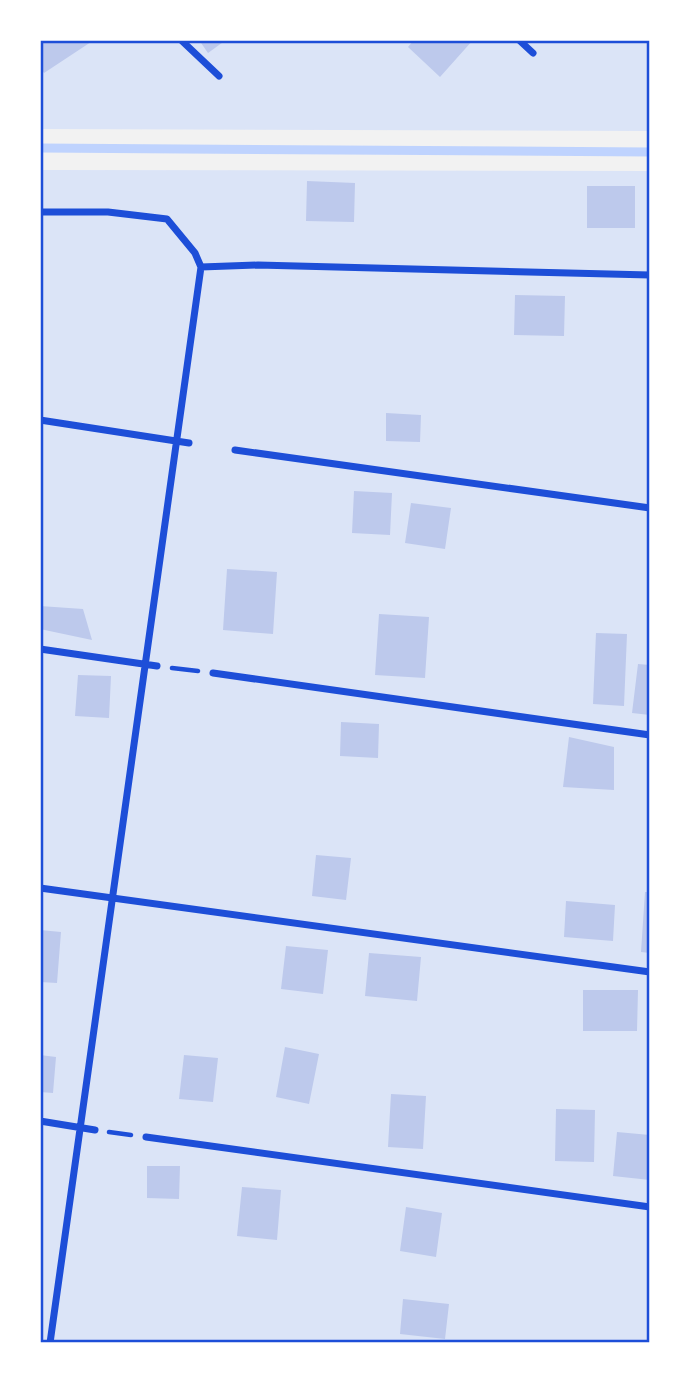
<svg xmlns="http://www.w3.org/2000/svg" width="690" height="1383" font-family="Arial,sans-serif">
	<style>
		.green { fill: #dbe4f7 }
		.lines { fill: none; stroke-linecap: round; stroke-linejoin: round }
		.stream { stroke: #bfd3fe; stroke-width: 9 }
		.building { fill: #bdc9ec }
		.path { stroke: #1d4ed8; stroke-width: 4.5 }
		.minor { stroke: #1d4ed8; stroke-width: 7 }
		.neatline { fill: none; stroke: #1d4ed8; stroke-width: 2.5 }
	</style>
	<rect width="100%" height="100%" fill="#f2f2f2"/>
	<path class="green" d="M 40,40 L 650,40 L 650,131 L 40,129 Z
		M 40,170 L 650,171 L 650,1343 L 40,1343 Z"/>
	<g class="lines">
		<path class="stream" d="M 40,148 L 650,152"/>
	</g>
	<path class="building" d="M 40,40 L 94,40 L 44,73 L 40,67 Z
		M 199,40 L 226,40 L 208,53 Z
		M 414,40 L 473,40 L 440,77 L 408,47 Z
		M 307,181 L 355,183 L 354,222 L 306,221 Z
		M 587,186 L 635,186 L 635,228 L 587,228 Z
		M 515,295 L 565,296 L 564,336 L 514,335 Z
		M 386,413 L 421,415 L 420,442 L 386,441 Z
		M 354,491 L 392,493 L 390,535 L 352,533 Z
		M 411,503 L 451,508 L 445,549 L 405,543 Z
		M 227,569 L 277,572 L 273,634 L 223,630 Z
		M 40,606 L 83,609 L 92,640 L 40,629 Z
		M 379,614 L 429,617 L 425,678 L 375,675 Z
		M 596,633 L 627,634 L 624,706 L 593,704 Z
		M 638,664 L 650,665 L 650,715 L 632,713 Z
		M 78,675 L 111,676 L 109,718 L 75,716 Z
		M 341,722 L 379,724 L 378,758 L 340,756 Z
		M 569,737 L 614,747 L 614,790 L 563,787 Z
		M 316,855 L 351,858 L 346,900 L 312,896 Z
		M 645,892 L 650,892 L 650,953 L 641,952 Z
		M 566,901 L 615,905 L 613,941 L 564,937 Z
		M 40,930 L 61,932 L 57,983 L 40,982 Z
		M 286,946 L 328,950 L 323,994 L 281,989 Z
		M 369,953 L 421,957 L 417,1001 L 365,996 Z
		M 583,990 L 638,990 L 637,1031 L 583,1031 Z
		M 285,1047 L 319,1054 L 309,1104 L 276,1097 Z
		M 40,1055 L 56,1057 L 53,1093 L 40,1092 Z
		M 184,1055 L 218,1058 L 213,1102 L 179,1099 Z
		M 391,1094 L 426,1096 L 423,1149 L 388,1147 Z
		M 556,1109 L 595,1110 L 594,1162 L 555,1161 Z
		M 617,1132 L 650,1135 L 650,1180 L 613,1176 Z
		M 147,1166 L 180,1166 L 179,1199 L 147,1198 Z
		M 242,1187 L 281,1190 L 277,1240 L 237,1236 Z
		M 406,1207 L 442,1213 L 436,1257 L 400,1251 Z
		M 403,1299 L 449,1304 L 445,1339 L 400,1334 Z"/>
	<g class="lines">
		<path class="path" d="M 172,668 L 198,671
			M 109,1132 L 131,1135"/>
		<path class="minor" d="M 181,40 L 219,76
			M 519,40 L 533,53
			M 40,212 L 108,212 L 167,219 L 195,253 L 201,267 L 50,1343
			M 201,267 L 258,265 L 650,275
			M 40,420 L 189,443
			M 235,450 L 650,508
			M 40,649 L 157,666
			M 213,673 L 650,735
			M 40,888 L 650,972
			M 40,1121 L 95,1130
			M 146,1137 L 650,1207"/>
	</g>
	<rect width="690" height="1383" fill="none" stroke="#ffffff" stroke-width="84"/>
	<rect x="42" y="42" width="606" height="1299" class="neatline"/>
</svg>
